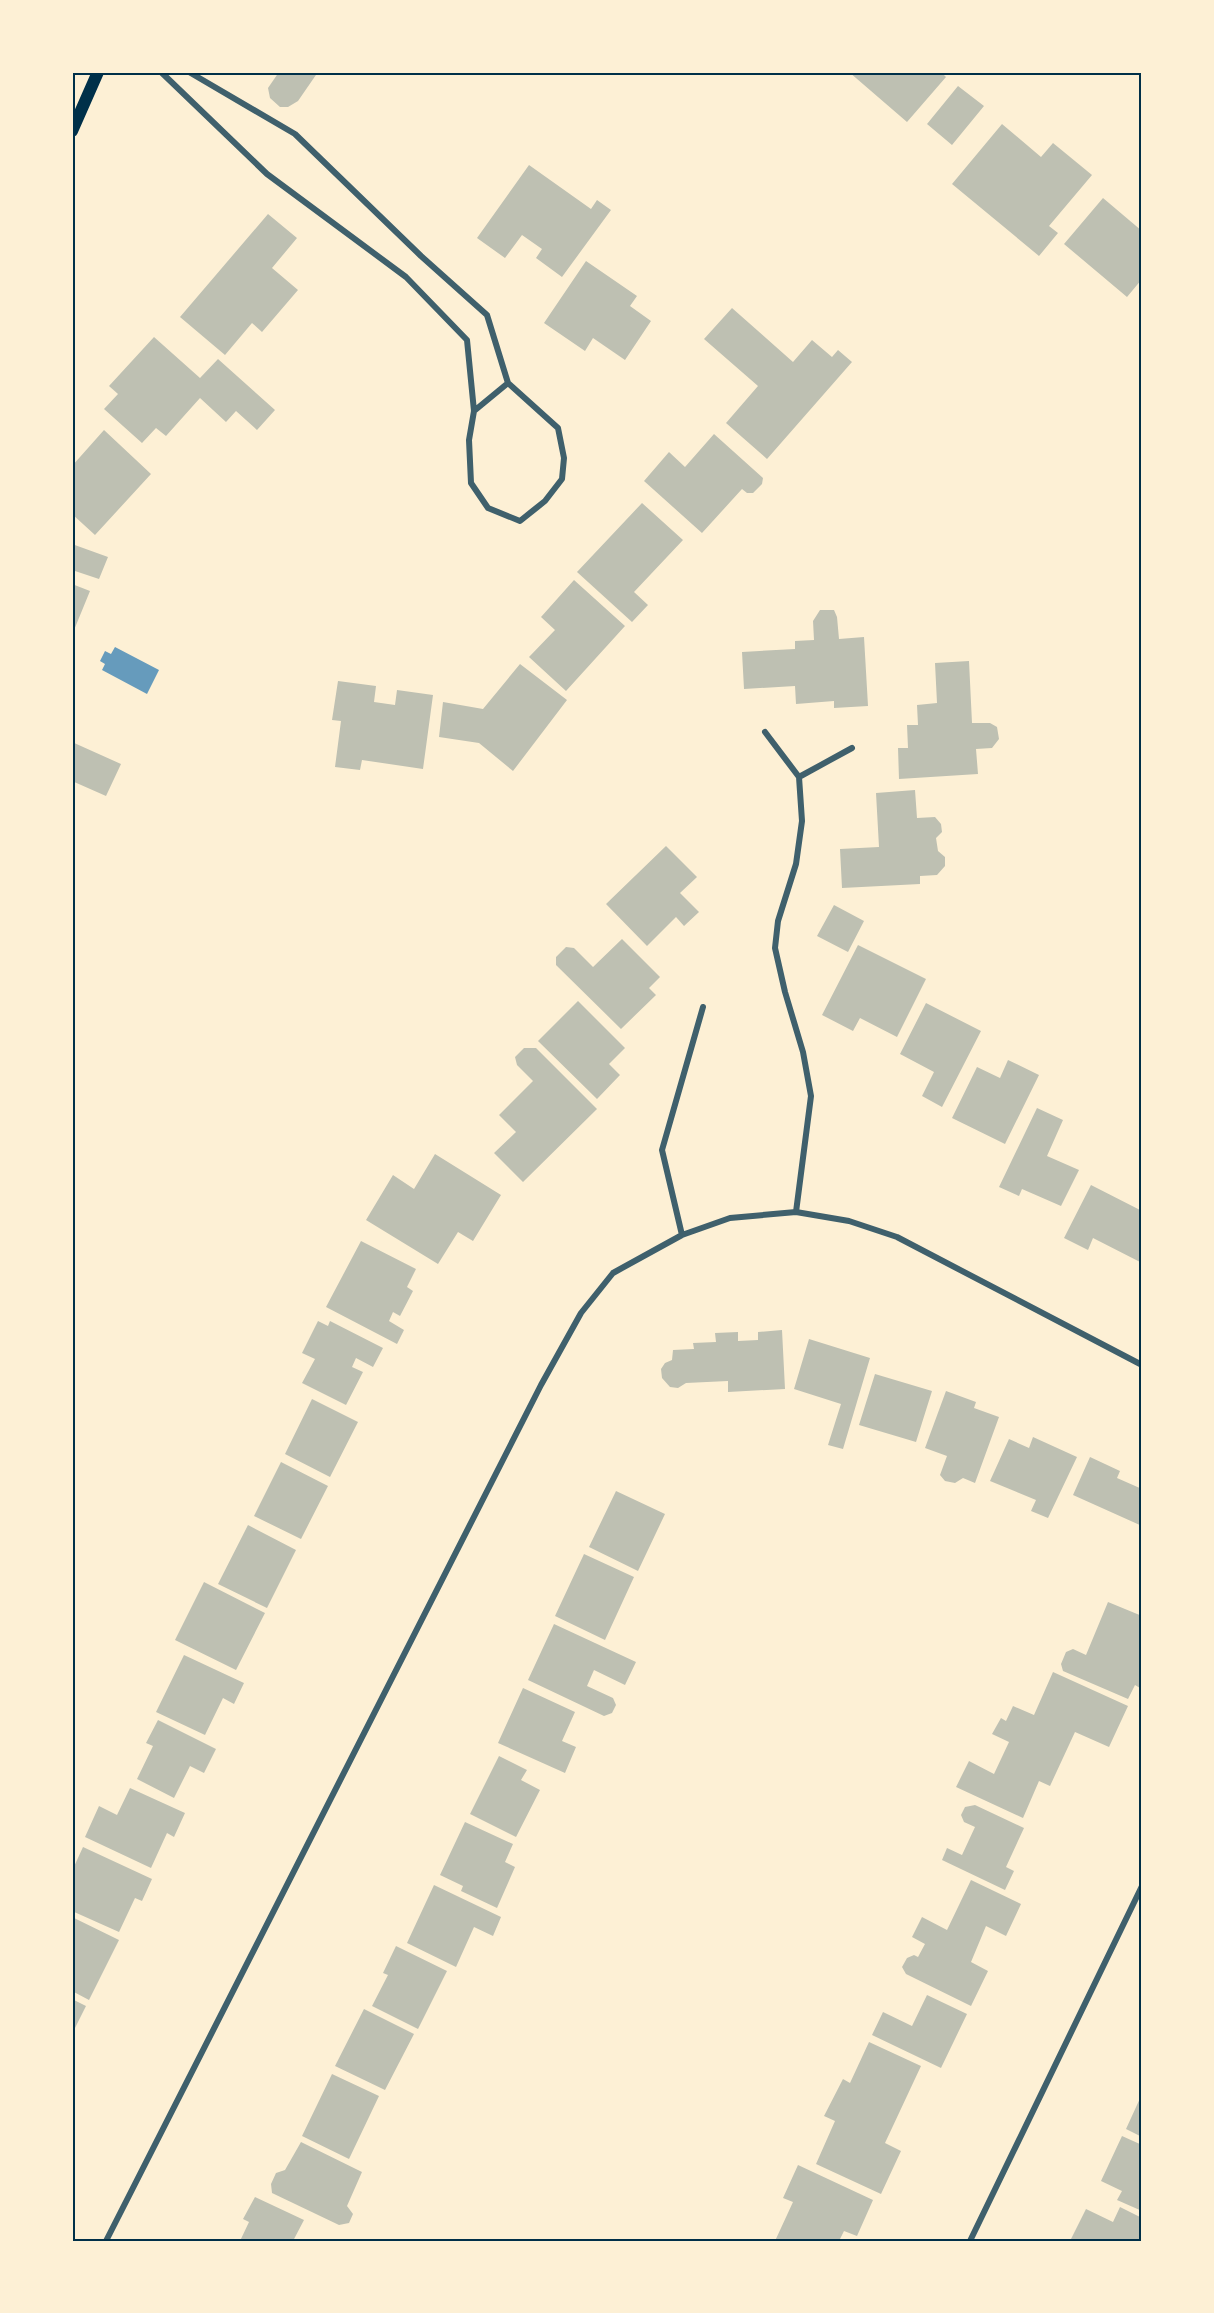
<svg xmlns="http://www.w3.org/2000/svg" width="1214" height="2313" font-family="'Noto Sans',sans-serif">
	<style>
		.water { fill: #669bbc }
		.building { fill: #bec0b2 }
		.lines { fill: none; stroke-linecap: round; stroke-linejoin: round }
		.minor { stroke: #3f606c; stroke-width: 6 }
		.secondary { stroke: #003049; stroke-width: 12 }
		.neatline { fill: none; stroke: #003049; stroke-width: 2 }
	</style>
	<rect width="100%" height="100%" fill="#fdf0d5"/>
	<path class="water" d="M 115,647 L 159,670 L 147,694 L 102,670 L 105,664 L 100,661 L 105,651 L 111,654 Z"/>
	<path class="building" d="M 279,72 L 318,72 L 298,101 L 288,107 L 280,107 L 270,98 L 268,88 Z
		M 849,72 L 941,72 L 946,77 L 907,122 Z
		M 958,86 L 984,106 L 952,145 L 927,124 Z
		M 1002,124 L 1041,157 L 1053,143 L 1092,175 L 1049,226 L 1058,233 L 1039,256 L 952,184 Z
		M 529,165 L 591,209 L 597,200 L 611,210 L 562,277 L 536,258 L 542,249 L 522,235 L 505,258 L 477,238 Z
		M 1103,198 L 1142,231 L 1142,279 L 1127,297 L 1064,244 Z
		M 268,214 L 297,238 L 272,268 L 298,290 L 262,332 L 252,323 L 225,355 L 180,317 Z
		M 586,261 L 637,296 L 630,306 L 651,321 L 625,360 L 593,338 L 585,351 L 544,323 Z
		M 732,308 L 793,362 L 812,340 L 832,357 L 838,350 L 852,362 L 767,459 L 726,423 L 758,386 L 704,339 Z
		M 154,337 L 200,378 L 218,359 L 275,410 L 257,430 L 236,411 L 226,422 L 200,398 L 166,436 L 156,428 L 142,443 L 104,409 L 118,394 L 109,386 Z
		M 104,430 L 151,474 L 95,535 L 72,514 L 72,466 Z
		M 714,434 L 763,478 L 762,484 L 753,493 L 747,493 L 742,489 L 702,533 L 644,481 L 669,452 L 685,467 Z
		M 642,503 L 683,540 L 634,592 L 648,605 L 632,622 L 577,572 Z
		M 72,544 L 108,557 L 99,579 L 72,570 Z
		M 574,580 L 625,626 L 566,691 L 529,657 L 555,630 L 541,617 Z
		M 72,584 L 90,591 L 72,635 Z
		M 820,610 L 834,610 L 837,617 L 839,639 L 864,637 L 868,706 L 834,708 L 834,701 L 796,704 L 795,686 L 744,689 L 742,652 L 795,649 L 795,641 L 814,640 L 813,621 Z
		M 969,661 L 972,723 L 990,723 L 997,727 L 999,739 L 992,748 L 976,749 L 978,774 L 899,779 L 898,748 L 908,748 L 907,725 L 918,725 L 917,705 L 937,703 L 935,663 Z
		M 520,664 L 567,700 L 513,771 L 479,743 L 439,737 L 443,702 L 483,709 Z
		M 338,681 L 376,686 L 374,702 L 395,705 L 397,690 L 433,695 L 423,769 L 362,760 L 360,770 L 335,767 L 341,721 L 332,720 Z
		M 72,742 L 121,764 L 106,796 L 72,781 Z
		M 915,790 L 917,818 L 935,817 L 941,824 L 942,832 L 936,838 L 938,851 L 945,857 L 945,866 L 937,875 L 920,876 L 920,884 L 842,888 L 840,849 L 879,847 L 876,793 Z
		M 666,846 L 697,877 L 680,893 L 699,912 L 684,926 L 676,917 L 647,946 L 606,904 Z
		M 834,905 L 864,921 L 848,952 L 817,936 Z
		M 622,939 L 660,977 L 649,988 L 656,995 L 621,1029 L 556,965 L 556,957 L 566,947 L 574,948 L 593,967 Z
		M 858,945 L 926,979 L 897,1037 L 860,1018 L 853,1031 L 822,1015 Z
		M 578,1001 L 625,1048 L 609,1064 L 620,1075 L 597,1099 L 538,1041 Z
		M 926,1003 L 981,1031 L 942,1107 L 922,1096 L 934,1072 L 900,1054 Z
		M 524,1048 L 536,1048 L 597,1109 L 523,1182 L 494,1153 L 516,1132 L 499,1115 L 533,1081 L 517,1065 L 515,1057 Z
		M 1008,1060 L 1039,1075 L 1005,1144 L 952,1118 L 977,1067 L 1000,1078 Z
		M 1037,1108 L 1063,1120 L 1047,1156 L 1079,1170 L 1061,1206 L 1022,1189 L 1019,1196 L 999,1187 Z
		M 435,1154 L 501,1195 L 473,1241 L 458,1232 L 438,1264 L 366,1220 L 393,1175 L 414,1189 Z
		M 1091,1185 L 1142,1211 L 1142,1263 L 1093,1238 L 1088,1250 L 1064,1238 Z
		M 361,1241 L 416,1269 L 407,1287 L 413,1291 L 400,1316 L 393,1312 L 389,1321 L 404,1330 L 397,1344 L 326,1307 Z
		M 318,1321 L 328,1326 L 330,1321 L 383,1348 L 373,1367 L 356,1358 L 352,1367 L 363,1372 L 346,1405 L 302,1383 L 315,1359 L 302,1353 Z
		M 782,1330 L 785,1389 L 728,1392 L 728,1381 L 686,1383 L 678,1388 L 670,1387 L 662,1378 L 661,1369 L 665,1363 L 672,1360 L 673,1350 L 694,1349 L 693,1343 L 716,1342 L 715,1333 L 738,1332 L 738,1341 L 758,1340 L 758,1332 Z
		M 809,1339 L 870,1358 L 843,1449 L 828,1445 L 841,1404 L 794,1389 Z
		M 875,1374 L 932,1391 L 916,1442 L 859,1425 Z
		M 946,1391 L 976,1402 L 974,1408 L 999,1417 L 975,1483 L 963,1478 L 955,1483 L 945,1481 L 940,1475 L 947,1456 L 925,1448 Z
		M 312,1399 L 358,1422 L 330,1477 L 285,1454 Z
		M 1033,1437 L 1077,1457 L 1048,1518 L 1031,1511 L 1036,1500 L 990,1481 L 1009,1439 L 1029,1448 Z
		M 1090,1457 L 1120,1471 L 1117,1478 L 1142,1489 L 1142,1526 L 1073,1495 Z
		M 281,1462 L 328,1486 L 301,1539 L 254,1516 Z
		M 616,1491 L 665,1514 L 638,1571 L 589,1547 Z
		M 248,1525 L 296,1550 L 267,1608 L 218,1584 Z
		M 584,1554 L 634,1577 L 605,1640 L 555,1616 Z
		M 204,1582 L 265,1613 L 236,1670 L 175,1640 Z
		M 1108,1602 L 1142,1616 L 1142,1653 L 1139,1659 L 1142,1660 L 1142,1684 L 1140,1688 L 1135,1685 L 1128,1699 L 1063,1671 L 1061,1664 L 1066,1652 L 1073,1649 L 1086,1655 Z
		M 554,1624 L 636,1662 L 625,1685 L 594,1670 L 587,1686 L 613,1698 L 616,1705 L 612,1713 L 604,1716 L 528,1680 Z
		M 184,1655 L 244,1683 L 234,1704 L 223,1698 L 205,1735 L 156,1712 Z
		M 1053,1672 L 1128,1706 L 1109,1747 L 1075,1732 L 1050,1786 L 1039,1781 L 1023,1818 L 956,1787 L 969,1761 L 994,1774 L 1009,1742 L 992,1734 L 1001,1718 L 1006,1721 L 1013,1706 L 1034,1715 Z
		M 523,1688 L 575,1712 L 562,1741 L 576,1747 L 565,1773 L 498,1743 Z
		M 158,1720 L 216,1749 L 204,1773 L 190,1766 L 174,1798 L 137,1779 L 153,1746 L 146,1743 Z
		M 499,1756 L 527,1770 L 521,1780 L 540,1790 L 516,1837 L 470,1814 Z
		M 130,1788 L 185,1813 L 174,1837 L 167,1833 L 151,1868 L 85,1837 L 99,1806 L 117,1815 Z
		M 975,1805 L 1024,1828 L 1006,1867 L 1014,1871 L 1005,1890 L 942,1860 L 947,1848 L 962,1855 L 975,1827 L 964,1822 L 961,1815 L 965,1807 Z
		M 465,1822 L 513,1844 L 505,1862 L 515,1867 L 497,1908 L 461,1891 L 463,1886 L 440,1875 Z
		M 83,1847 L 152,1879 L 142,1901 L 135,1898 L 119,1932 L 72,1911 L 72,1871 Z
		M 971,1880 L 1021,1904 L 1006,1936 L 986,1926 L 971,1962 L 988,1971 L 971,2006 L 906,1974 L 902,1967 L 907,1958 L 914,1955 L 918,1957 L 925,1944 L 912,1937 L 922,1917 L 947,1930 Z
		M 434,1885 L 501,1917 L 493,1936 L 474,1927 L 456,1967 L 407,1943 Z
		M 72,1917 L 119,1940 L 89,2000 L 72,1991 Z
		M 396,1946 L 447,1971 L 418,2029 L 372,2006 L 388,1975 L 383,1973 Z
		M 927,1995 L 967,2014 L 941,2068 L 872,2035 L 883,2012 L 912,2026 Z
		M 72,1999 L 86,2006 L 72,2034 Z
		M 364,2009 L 414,2034 L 385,2090 L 335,2066 Z
		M 869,2042 L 921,2066 L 885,2143 L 901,2151 L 881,2194 L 816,2164 L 835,2121 L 824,2116 L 843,2079 L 850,2083 Z
		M 332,2074 L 379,2096 L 349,2159 L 302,2136 Z
		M 1142,2094 L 1142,2137 L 1126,2129 Z
		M 1122,2136 L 1142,2145 L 1142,2211 L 1117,2200 L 1122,2191 L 1101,2181 Z
		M 301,2142 L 362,2172 L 347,2206 L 353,2214 L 349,2223 L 339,2225 L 272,2193 L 271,2184 L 276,2173 L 285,2170 Z
		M 798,2165 L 873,2200 L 857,2236 L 844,2231 L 839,2241 L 775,2241 L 793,2202 L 783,2198 Z
		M 255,2197 L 304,2220 L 293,2241 L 240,2241 L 249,2222 L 243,2219 Z
		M 1120,2207 L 1142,2218 L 1142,2241 L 1070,2241 L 1086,2209 L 1113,2222 Z"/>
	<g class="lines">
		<path class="minor" d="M 161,72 L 267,174 L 406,277 L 467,340 L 474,411 L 469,440 L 471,483 L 488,508 L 520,521 L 545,501 L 562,479 L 564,458 L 558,428 L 508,383 L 487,315 L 421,256 L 295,134 L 189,72
			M 474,411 L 508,383
			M 765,732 L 799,777
			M 796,1212 L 811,1096 L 803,1052 L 785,992 L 775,948 L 778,921 L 796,864 L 802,821 L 799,777 L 852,748
			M 682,1235 L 662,1150 L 703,1007
			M 106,2241 L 541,1385 L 581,1313 L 613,1273 L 682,1235 L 730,1218 L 796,1212 L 849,1221 L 897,1237 L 1142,1365
			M 970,2241 L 1142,1886"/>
		<path class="secondary" d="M 72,131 L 98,72"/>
	</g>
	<rect width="1214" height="2313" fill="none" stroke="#fdf0d5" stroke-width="147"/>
	<rect x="74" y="74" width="1066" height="2166" class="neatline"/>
</svg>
